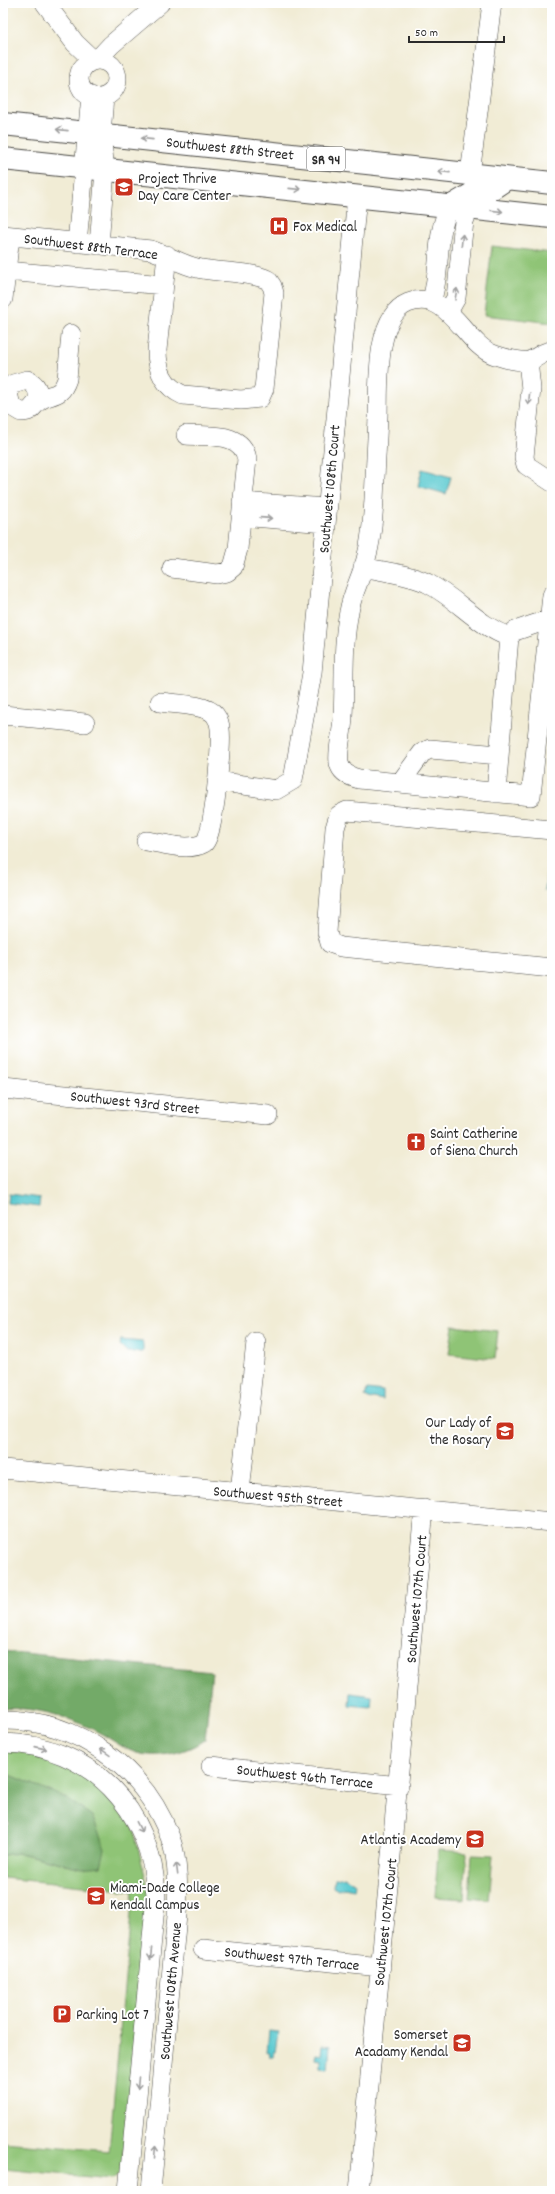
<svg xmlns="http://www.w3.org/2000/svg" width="555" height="2194" font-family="Dekko,sans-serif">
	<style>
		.green { fill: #8fc476; stroke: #5d7850 }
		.forest { fill: #73aa67; stroke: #4f6a49 }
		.water { fill: #5dcbd1; stroke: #447b7e }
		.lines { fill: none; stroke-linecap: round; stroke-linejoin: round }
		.minor-casing { stroke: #494844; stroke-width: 20 }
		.major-casing { stroke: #494844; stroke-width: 24 }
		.minor { stroke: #fff; stroke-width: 19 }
		.major { stroke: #fff; stroke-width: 22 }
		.oneway { stroke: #a0a0a0 }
		.labels { text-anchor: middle; stroke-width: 4; stroke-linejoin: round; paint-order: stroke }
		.shield { fill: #fff; stroke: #6b6b6b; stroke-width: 1 }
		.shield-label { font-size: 14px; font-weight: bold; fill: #2b2b2b }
		.street-label { font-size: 15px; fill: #2b2b2b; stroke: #fff }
		.poi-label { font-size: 15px; fill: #2b2b2b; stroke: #fff; text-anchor: start }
	</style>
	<rect width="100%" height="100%" fill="#fff"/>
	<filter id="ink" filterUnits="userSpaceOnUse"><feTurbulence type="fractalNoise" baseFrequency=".025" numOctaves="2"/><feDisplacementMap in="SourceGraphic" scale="8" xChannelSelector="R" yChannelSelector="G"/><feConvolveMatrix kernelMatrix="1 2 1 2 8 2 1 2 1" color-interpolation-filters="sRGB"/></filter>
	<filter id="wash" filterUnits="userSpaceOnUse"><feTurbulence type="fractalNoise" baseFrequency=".012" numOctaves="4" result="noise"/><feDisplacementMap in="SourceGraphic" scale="16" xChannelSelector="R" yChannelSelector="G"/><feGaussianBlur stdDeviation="0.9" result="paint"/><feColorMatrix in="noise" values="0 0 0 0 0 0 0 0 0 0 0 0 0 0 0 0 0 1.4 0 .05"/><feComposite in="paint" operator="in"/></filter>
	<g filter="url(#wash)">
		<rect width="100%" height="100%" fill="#f1ecd5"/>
		<path class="green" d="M 492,246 L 552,253 L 552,323 L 484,315 Z
			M 453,1326 L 498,1331 L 495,1359 L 449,1354 Z
			M 3,1749 L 44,1755 L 87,1775 L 132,1824 L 149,1891 L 122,2172 L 112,2179 L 3,2169 L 3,2142 L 109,2151 L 133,1891 L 3,1878 L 3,1855 L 19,1853 L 82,1868 L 10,1774 L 3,1772 Z
			M 438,1850 L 467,1852 L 464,1899 L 435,1897 Z
			M 472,1854 L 493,1855 L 489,1900 L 469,1898 Z"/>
		<path class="forest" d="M 3,1651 L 212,1672 L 205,1739 C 189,1752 162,1758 141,1754 C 128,1752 113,1740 100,1733 C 72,1718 36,1706 3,1709 Z
			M 3,1772 L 64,1797 L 92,1816 L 105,1849 L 101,1866 L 82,1868 L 19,1853 L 3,1855 L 3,1830 L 10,1823 L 3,1819 Z"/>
		<path class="water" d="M 422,469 L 451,477 L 446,494 L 418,486 Z
			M 547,868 L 552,868 L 552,892 L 545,891 Z
			M 9,1194 L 40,1198 L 39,1207 L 8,1203 Z
			M 121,1340 L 143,1342 L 143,1352 L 127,1352 L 120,1345 Z
			M 367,1389 L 383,1391 L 383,1400 L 373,1398 L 371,1400 L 365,1397 Z
			M 350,1693 L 372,1696 L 371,1707 L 349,1705 Z
			M 345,1877 L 355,1884 L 354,1890 L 344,1888 L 338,1890 L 333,1887 L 334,1879 Z
			M 269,2031 L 279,2032 L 276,2052 L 274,2052 L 273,2056 L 269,2056 L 270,2052 L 267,2052 Z
			M 322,2045 L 330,2046 L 328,2069 L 320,2068 L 320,2060 L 315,2059 L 316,2053 L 321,2054 Z"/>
	</g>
	<g filter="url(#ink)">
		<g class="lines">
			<g class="minor-casing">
				<path id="minor" d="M 45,3 L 75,43 L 93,60
					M 98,59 L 111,45 L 160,3
					M79 79a19 19 0 1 1 38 0a19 19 0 1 1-38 0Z
					M 470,174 L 492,3
					M 3,235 L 151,250 C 167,255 182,265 197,268 C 217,273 251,271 268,280 L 272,286 L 274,293 L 264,389 L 260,398 L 241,400 L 183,395 C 163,386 157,370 157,350 L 167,255
					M 77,243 L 91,96
					M 99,245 L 105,170 L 101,134 L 104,97
					M 6,271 L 164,285
					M 3,299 L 10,236
					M 431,302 C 442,272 434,235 450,207
					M 448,312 L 456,298 L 464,221 L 467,214 L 473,209
					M 552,351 C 542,351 537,359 528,361 C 518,362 504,358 495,355 C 464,345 449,287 408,303 C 374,317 379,388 378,418 C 377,438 376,458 375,478 C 374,502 373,533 367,555 C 363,575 352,592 349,612 C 342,646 345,682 343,716 C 343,730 337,750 339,763 C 341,773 351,777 359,779 L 531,796 L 552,595
					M 528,361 L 531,389 L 524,457 L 526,465 L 552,482
					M 38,401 C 40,391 36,384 27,380 L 13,384 L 8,393 L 11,406 L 21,412 C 33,412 31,407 39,401 C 50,392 60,400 67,379 L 71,334
					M 242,502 L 327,508
					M 241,516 L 326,523
					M 363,567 C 384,572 410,574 429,584 C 459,600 477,625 509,637
					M 172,568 L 217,574 L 227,572 L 233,567 L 238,549 L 247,459 C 242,431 209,437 186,435
					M 3,715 L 85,723
					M 293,780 L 312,673 L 357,196
					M 217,781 L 276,790 L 293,780
					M 400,783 L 422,753 L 430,749 L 499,755
					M 496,793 L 509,637 L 515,631 L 550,619
					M 552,830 L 347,811 L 339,815 L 335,828 L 327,932 L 330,943 L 341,947 L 552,968
					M 146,841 C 163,843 188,852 204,843 C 214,837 222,744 220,729 C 220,724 218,719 215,715 C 207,704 173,704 160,702
					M 3,1089 L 268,1115
					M 3,1469 L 552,1522
					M 240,1492 L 256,1342
					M 3,1720 C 77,1719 144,1768 170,1837 C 179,1862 178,1889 177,1915 L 151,2191
					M 3,1743 C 90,1744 153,1810 156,1896 L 128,2191
					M 211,1766 L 399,1786
					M 203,1949 L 381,1967
					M 359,2191 L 424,1509"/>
			</g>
			<g class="major-casing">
				<path id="major" d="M 3,124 L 552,183
					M 3,159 L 552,217
					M 450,207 L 472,194 L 491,189 L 506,179"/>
			</g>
			<use href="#minor" class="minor"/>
			<use href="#major" class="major"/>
		</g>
		<defs><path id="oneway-shaft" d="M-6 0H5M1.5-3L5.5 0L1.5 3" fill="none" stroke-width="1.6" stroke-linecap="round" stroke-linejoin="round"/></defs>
		<g class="oneway">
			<use href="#oneway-shaft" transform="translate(62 130) rotate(-174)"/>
			<use href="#oneway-shaft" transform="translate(147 139) rotate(-174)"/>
			<use href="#oneway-shaft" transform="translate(444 172) rotate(-174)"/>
			<use href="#oneway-shaft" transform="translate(295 189) rotate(6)"/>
			<use href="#oneway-shaft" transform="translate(497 211) rotate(6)"/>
			<use href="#oneway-shaft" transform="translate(462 240) rotate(-84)"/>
			<use href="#oneway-shaft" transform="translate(456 294) rotate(-80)"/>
			<use href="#oneway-shaft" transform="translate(529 399) rotate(96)"/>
			<use href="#oneway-shaft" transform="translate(266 518) rotate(4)"/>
			<use href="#oneway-shaft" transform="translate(41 1748) rotate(13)"/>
			<use href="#oneway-shaft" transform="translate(105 1752) rotate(-145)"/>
			<use href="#oneway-shaft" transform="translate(139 1827) rotate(63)"/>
			<use href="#oneway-shaft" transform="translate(177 1869) rotate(-97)"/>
			<use href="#oneway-shaft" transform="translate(151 1954) rotate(96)"/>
			<use href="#oneway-shaft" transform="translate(138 2083) rotate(95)"/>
			<use href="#oneway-shaft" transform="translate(155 2152) rotate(-85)"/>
		</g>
	</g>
	<defs>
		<g id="school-square" transform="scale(1)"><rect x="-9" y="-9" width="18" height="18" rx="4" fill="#c8321e" stroke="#fff"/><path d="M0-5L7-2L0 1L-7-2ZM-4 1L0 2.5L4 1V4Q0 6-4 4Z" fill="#fff"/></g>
		<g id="hospital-square" transform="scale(1)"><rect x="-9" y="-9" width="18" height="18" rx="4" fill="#c8321e" stroke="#fff"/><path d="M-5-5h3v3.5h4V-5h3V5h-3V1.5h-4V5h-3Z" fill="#fff"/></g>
		<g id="church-square" transform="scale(1)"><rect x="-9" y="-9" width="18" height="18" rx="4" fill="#c8321e" stroke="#fff"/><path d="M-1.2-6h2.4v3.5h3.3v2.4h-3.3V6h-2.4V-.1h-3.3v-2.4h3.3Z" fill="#fff"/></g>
		<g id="university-square" transform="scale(1)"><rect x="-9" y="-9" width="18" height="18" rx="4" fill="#c8321e" stroke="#fff"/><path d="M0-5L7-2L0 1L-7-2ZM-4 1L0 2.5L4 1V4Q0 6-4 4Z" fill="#fff"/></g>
		<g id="parking-square" transform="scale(1)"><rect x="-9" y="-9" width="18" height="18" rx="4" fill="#c8321e" stroke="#fff"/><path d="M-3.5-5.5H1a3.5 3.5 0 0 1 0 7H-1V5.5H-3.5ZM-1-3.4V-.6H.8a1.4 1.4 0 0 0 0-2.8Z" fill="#fff"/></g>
	</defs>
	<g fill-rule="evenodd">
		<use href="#school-square" x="124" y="187"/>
		<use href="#hospital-square" x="279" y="226"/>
		<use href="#church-square" x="416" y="1142"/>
		<use href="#school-square" x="505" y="1431"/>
		<use href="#school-square" x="475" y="1839"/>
		<use href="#university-square" x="96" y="1896"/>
		<use href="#parking-square" x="62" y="2014"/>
		<use href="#school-square" x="462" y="2043"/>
	</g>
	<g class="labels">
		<rect class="shield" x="307" y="147" width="38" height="24" rx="3"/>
		<g class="shield-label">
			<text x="326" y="164">SR 94</text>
		</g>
		<g class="street-label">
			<text transform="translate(230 148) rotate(6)" y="5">Southwest 88th Street</text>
			<text transform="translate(91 246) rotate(7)" y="5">Southwest 88th Terrace</text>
			<text transform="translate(329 489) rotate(-85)" y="5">Southwest 108th Court</text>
			<text transform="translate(135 1102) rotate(6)" y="5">Southwest 93rd Street</text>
			<text transform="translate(278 1496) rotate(5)" y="5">Southwest 95th Street</text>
			<text transform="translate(416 1599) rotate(-85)" y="5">Southwest 107th Court</text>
			<text transform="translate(305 1776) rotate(6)" y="5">Southwest 96th Terrace</text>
			<text transform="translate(385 1922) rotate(-84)" y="5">Southwest 107th Court</text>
			<text transform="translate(292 1958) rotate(6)" y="5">Southwest 97th Terrace</text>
			<text transform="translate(170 1991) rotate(-85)" y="5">Southwest 108th Avenue</text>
		</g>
		<g class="poi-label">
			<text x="138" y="183">Project Thrive<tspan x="138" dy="17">Day Care Center</tspan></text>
			<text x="293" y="231">Fox Medical</text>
			<text x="430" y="1138">Saint Catherine<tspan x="430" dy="17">of Siena Church</tspan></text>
			<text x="491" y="1427" text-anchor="end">Our Lady of<tspan x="491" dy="17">the Rosary</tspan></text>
			<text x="461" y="1844" text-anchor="end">Atlantis Academy</text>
			<text x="110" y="1892">Miami-Dade College<tspan x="110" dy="17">Kendall Campus</tspan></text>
			<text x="76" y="2019">Parking Lot 7</text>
			<text x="448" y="2039" text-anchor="end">Somerset<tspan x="448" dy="17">Acadamy Kendal</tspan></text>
		</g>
	</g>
	<rect width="555" height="2194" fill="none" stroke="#fff" stroke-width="16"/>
	<path d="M409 36v6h95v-6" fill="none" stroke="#2b2b2b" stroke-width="2"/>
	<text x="415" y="36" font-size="12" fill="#2b2b2b" stroke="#ffffff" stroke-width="3" paint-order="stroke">50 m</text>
</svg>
